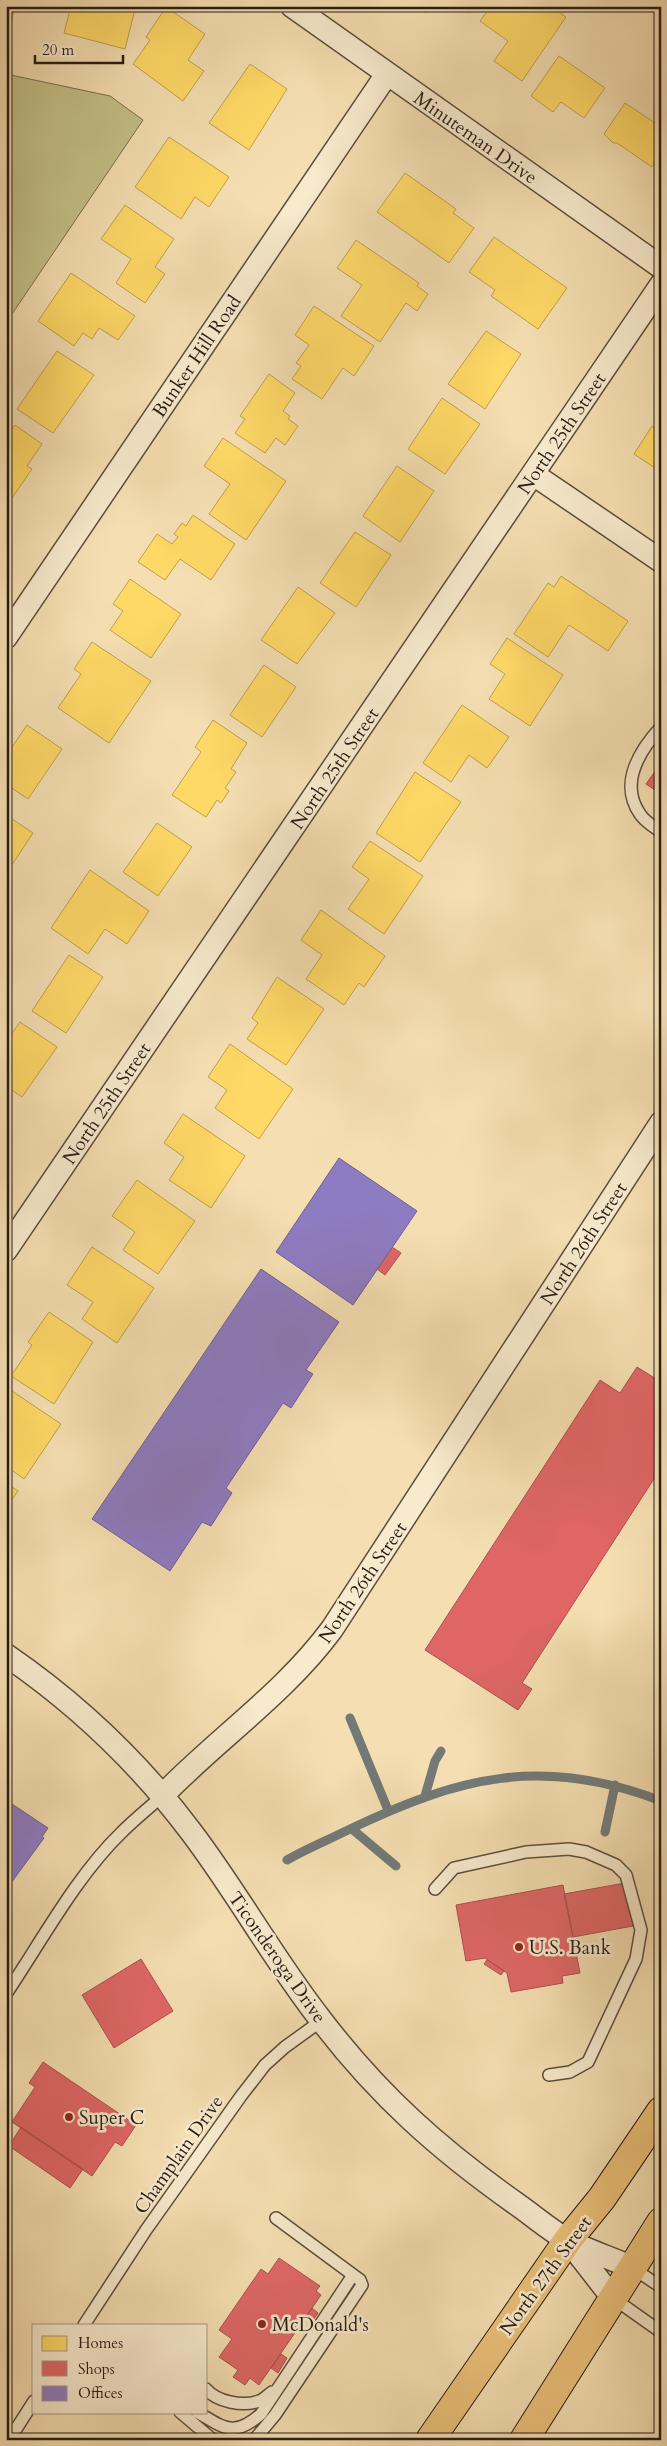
<svg xmlns="http://www.w3.org/2000/svg" width="667" height="2446" font-family="Cardo,serif">
	<style>
		.green { fill: #c3c087; stroke: #766e4e }
		.homes { fill: #ffd966; stroke: #bea04e }
		.shops { fill: #e06666; stroke: #a9504e }
		.offices { fill: #8e7cc3; stroke: #6f5f8f }
		.lines { fill: none; stroke-linecap: round; stroke-linejoin: round }
		.stream { stroke: #727a78; stroke-width: 9 }
		.service-casing { stroke: #5b4d3d; stroke-width: 14 }
		.minor-casing { stroke: #5b4d3d; stroke-width: 25 }
		.primary-casing { stroke: #281c16; stroke-width: 30 }
		.service { stroke: #f8eacd; stroke-width: 11 }
		.minor { stroke: #f8eacd; stroke-width: 22 }
		.primary { stroke: #eac079; stroke-width: 28 }
		.poi-dot { fill: #8f2418; stroke: #f8eacd; stroke-width: 2 }
		.labels { text-anchor: middle; stroke-width: 5; stroke-linejoin: round; paint-order: stroke }
		.street-label { font-size: 19px; fill: #281c16; stroke: #f8eacd }
		.poi-label { font-size: 19px; fill: #281c16; stroke: #f8eacd; text-anchor: start }
	</style>
	<rect width="100%" height="100%" fill="#f5dfb2"/>
	<filter id="stains"><feTurbulence type="fractalNoise" baseFrequency=".004" numOctaves="4"/><feColorMatrix values="0 0 0 0 .2 0 0 0 0 .09 0 0 0 0 .02 0 0 0 .5 -.17"/></filter>
	<radialGradient id="worn" r=".72"><stop offset=".6" stop-color="#630" stop-opacity="0"/><stop offset="1" stop-color="#630" stop-opacity=".3"/></radialGradient>
	<path class="green" d="M 6,74 L 110,96 L 143,120 L 6,323 Z"/>
	<path class="homes" d="M 6,6 L 36,6 L 36,10 L 15,6 L 9,31 L 6,31 Z
		M 71,6 L 122,6 L 135,9 L 125,49 L 64,33 Z
		M 417,6 L 431,6 L 426,13 Z
		M 461,6 L 474,6 L 469,13 Z
		M 491,6 L 550,6 L 566,17 L 522,81 L 494,61 L 508,41 L 480,21 Z
		M 166,7 L 205,34 L 188,60 L 204,71 L 183,101 L 133,64 L 150,40 L 146,37 Z
		M 559,56 L 605,88 L 584,118 L 561,102 L 553,112 L 531,96 Z
		M 250,64 L 287,89 L 249,150 L 209,123 Z
		M 625,103 L 661,127 L 661,154 L 652,167 L 617,143 L 613,143 L 604,134 Z
		M 169,137 L 229,177 L 209,207 L 195,197 L 181,219 L 135,187 Z
		M 405,173 L 456,209 L 453,213 L 474,228 L 449,263 L 377,212 Z
		M 125,205 L 174,239 L 155,267 L 165,274 L 145,303 L 116,283 L 131,259 L 101,239 Z
		M 494,237 L 567,288 L 538,329 L 491,296 L 495,290 L 469,272 Z
		M 356,240 L 419,283 L 417,286 L 428,294 L 417,311 L 406,303 L 380,342 L 341,316 L 362,285 L 337,268 Z
		M 71,273 L 135,316 L 118,340 L 99,328 L 92,339 L 83,333 L 74,346 L 38,321 Z
		M 314,306 L 374,346 L 354,376 L 343,368 L 322,399 L 292,379 L 301,366 L 296,363 L 309,345 L 295,335 Z
		M 486,331 L 521,354 L 485,409 L 448,384 Z
		M 57,351 L 94,375 L 53,433 L 17,409 Z
		M 269,374 L 295,393 L 283,411 L 290,416 L 288,419 L 298,426 L 285,445 L 276,438 L 265,453 L 235,433 L 245,419 L 240,416 Z
		M 442,398 L 480,424 L 445,474 L 408,449 Z
		M 661,424 L 661,472 L 634,454 L 652,426 L 657,429 Z
		M 15,425 L 42,444 L 27,466 L 32,469 L 10,501 L 6,498 L 6,438 Z
		M 223,438 L 286,481 L 246,540 L 209,514 L 230,484 L 204,466 Z
		M 397,466 L 434,491 L 400,542 L 363,516 Z
		M 193,515 L 235,544 L 211,580 L 180,559 L 165,580 L 138,562 L 157,534 L 172,544 L 178,537 L 174,534 L 182,523 L 186,526 Z
		M 355,532 L 391,555 L 356,607 L 320,583 Z
		M 561,576 L 628,621 L 608,651 L 569,625 L 548,657 L 514,634 L 548,583 L 554,587 Z
		M 130,579 L 181,614 L 151,658 L 110,630 L 123,611 L 113,604 Z
		M 298,587 L 335,613 L 297,664 L 261,640 Z
		M 507,638 L 563,675 L 530,726 L 489,699 L 505,674 L 490,664 Z
		M 92,642 L 151,681 L 109,743 L 58,708 L 81,674 L 74,669 Z
		M 264,665 L 296,687 L 262,737 L 230,715 Z
		M 462,705 L 509,737 L 487,768 L 469,755 L 451,782 L 423,763 Z
		M 213,720 L 247,743 L 231,769 L 236,772 L 225,788 L 229,791 L 221,803 L 217,800 L 206,817 L 172,795 L 201,752 L 195,747 Z
		M 27,725 L 62,749 L 28,799 L 6,784 L 6,756 Z
		M 415,772 L 461,802 L 420,862 L 376,833 Z
		M 6,815 L 33,833 L 6,874 Z
		M 157,823 L 192,847 L 158,896 L 123,872 Z
		M 370,841 L 423,876 L 384,934 L 348,909 L 369,879 L 352,867 Z
		M 90,870 L 149,911 L 127,944 L 105,929 L 88,954 L 51,928 Z
		M 321,910 L 385,956 L 364,987 L 359,983 L 344,1005 L 306,979 L 322,955 L 301,940 Z
		M 69,955 L 103,977 L 66,1033 L 32,1011 Z
		M 277,977 L 324,1009 L 286,1065 L 247,1039 L 258,1023 L 252,1018 Z
		M 20,1022 L 57,1047 L 22,1097 L 6,1086 L 6,1042 Z
		M 230,1044 L 293,1089 L 259,1139 L 215,1108 L 227,1090 L 208,1077 Z
		M 183,1114 L 245,1156 L 211,1208 L 169,1180 L 184,1157 L 164,1143 Z
		M 137,1180 L 195,1221 L 158,1274 L 123,1250 L 135,1232 L 112,1216 Z
		M 92,1247 L 154,1288 L 117,1343 L 82,1319 L 93,1302 L 67,1285 Z
		M 49,1312 L 93,1342 L 54,1404 L 11,1376 L 32,1345 L 28,1342 Z
		M 6,1387 L 61,1424 L 24,1479 L 6,1466 Z
		M 6,1483 L 18,1491 L 6,1508 Z"/>
	<path class="shops" d="M 661,763 L 661,794 L 646,784 Z
		M 392,1247 L 401,1253 L 385,1275 L 377,1269 Z
		M 637,1367 L 661,1382 L 661,1468 L 522,1683 L 532,1689 L 518,1710 L 425,1650 L 600,1380 L 620,1393 Z
		M 625,1883 L 633,1926 L 573,1937 L 564,1894 Z
		M 563,1885 L 580,1973 L 562,1976 L 563,1983 L 511,1992 L 507,1973 L 485,1958 L 466,1961 L 456,1905 Z
		M 141,1959 L 173,2011 L 114,2048 L 82,1995 Z
		M 487,1960 L 504,1971 L 501,1975 L 484,1964 Z
		M 43,2062 L 136,2125 L 122,2146 L 115,2142 L 92,2176 L 12,2122 L 35,2087 L 29,2083 Z
		M 21,2127 L 83,2169 L 70,2188 L 9,2146 Z
		M 279,2258 L 320,2286 L 316,2291 L 321,2295 L 259,2385 L 250,2378 L 245,2385 L 233,2377 L 238,2370 L 219,2357 L 232,2339 L 219,2330 L 261,2269 L 268,2274 Z
		M 312,2308 L 318,2313 L 311,2323 L 306,2317 Z
		M 281,2354 L 287,2358 L 278,2373 L 271,2368 Z"/>
	<path class="offices" d="M 339,1158 L 417,1211 L 353,1305 L 276,1252 Z
		M 261,1269 L 339,1322 L 306,1370 L 313,1374 L 291,1408 L 283,1403 L 226,1488 L 232,1493 L 211,1526 L 202,1522 L 170,1571 L 92,1519 Z
		M 6,1800 L 48,1828 L 42,1837 L 44,1838 L 11,1883 L 6,1881 Z"/>
	<g class="lines">
		<path class="stream" d="M 350,1718 L 388,1810
			M 425,1796 L 435,1761 L 441,1751
			M 352,1829 L 396,1866
			M 605,1832 L 615,1785
			M 287,1860 C 306,1849 328,1840 348,1830 C 458,1777 542,1755 661,1801"/>
		<g class="service-casing">
			<path id="service" d="M 661,727 C 639,751 619,784 640,814 C 644,821 654,827 661,832
				M 435,1889 L 454,1868 L 526,1852 L 569,1849 L 586,1852 L 616,1865 L 626,1875 L 641,1930 L 636,1959 L 588,2062 L 570,2072 L 549,2075
				M 6,1994 C 41,1942 77,1875 122,1832 C 135,1819 149,1808 162,1796
				M 631,2267 L 661,2287
				M 613,2298 L 661,2332
				M 84,2325 L 146,2230 L 241,2096 L 265,2065 L 285,2047 L 321,2021
				M 206,2389 C 217,2402 243,2407 259,2401 C 263,2400 268,2395 272,2392
				M 180,2412 L 213,2440
				M 197,2412 C 224,2428 234,2438 261,2414 L 353,2275
				M 9,2440 L 34,2401
				M 254,2440 L 275,2415 L 362,2285 L 360,2280 L 276,2218"/>
		</g>
		<g class="minor-casing">
			<path id="minor" d="M 292,6 L 661,267
				M 533,474 L 661,561
				M 6,637 L 387,74
				M 6,1250 L 661,285
				M 6,1655 C 76,1703 141,1765 192,1833 C 238,1894 274,1960 321,2020 C 379,2096 440,2150 518,2205 C 535,2217 551,2231 569,2241 C 589,2251 610,2258 631,2267
				M 162,1796 C 217,1739 285,1693 332,1629 L 661,1123
				M 570,2243 L 612,2297"/>
		</g>
		<g class="primary-casing">
			<path id="primary" d="M 430,2440 L 568,2240 L 602,2198 L 661,2111
				M 524,2440 L 661,2222"/>
		</g>
		<use href="#service" class="service"/>
		<use href="#minor" class="minor"/>
		<use href="#primary" class="primary"/>
	</g>
	<g class="poi-dot">
		<circle cx="519" cy="1947" r="5"/>
		<circle cx="69" cy="2117" r="5"/>
		<circle cx="262" cy="2324" r="5"/>
	</g>
	<g class="labels">
		<g class="street-label">
			<text transform="translate(476 137) rotate(35)" y="7">Minuteman Drive</text>
			<text transform="translate(196 356) rotate(-56)" y="7">Bunker Hill Road</text>
			<text transform="translate(561 433) rotate(-56)" y="7">North 25th Street</text>
			<text transform="translate(334 768) rotate(-56)" y="7">North 25th Street</text>
			<text transform="translate(106 1103) rotate(-56)" y="7">North 25th Street</text>
			<text transform="translate(583 1243) rotate(-57)" y="7">North 26th Street</text>
			<text transform="translate(362 1582) rotate(-56)" y="7">North 26th Street</text>
			<text transform="translate(278 1957) rotate(55)" y="7">Ticonderoga Drive</text>
			<text transform="translate(178 2154) rotate(-55)" y="7">Champlain Drive</text>
			<text transform="translate(545 2275) rotate(-54)" y="7">North 27th Street</text>
		</g>
		<g class="poi-label">
			<text x="529" y="1954">U.S. Bank</text>
			<text x="79" y="2124">Super C</text>
			<text x="272" y="2331">McDonald's</text>
		</g>
	</g>
	<rect width="667" height="2446" fill="none" stroke="#f5dfb2" stroke-width="25"/>
	<rect x="8" y="8" width="652" height="2431" fill="none" stroke="#281c16" stroke-width="2.5"/>
	<rect x="12" y="12" width="642" height="2421" fill="none" stroke="#281c16"/>
	<rect x="32" y="2324" width="175" height="90" fill="#f8eacd" stroke="#a59884"/>
	<rect x="42" y="2336" width="25" height="15" fill="#ffd966" stroke="#a59884"/>
	<text x="78" y="2348" font-size="15" fill="#281c16">Homes</text>
	<rect x="42" y="2361" width="25" height="15" fill="#e06666" stroke="#a59884"/>
	<text x="78" y="2374" font-size="15" fill="#281c16">Shops</text>
	<rect x="42" y="2386" width="25" height="15" fill="#8e7cc3" stroke="#a59884"/>
	<text x="78" y="2398" font-size="15" fill="#281c16">Offices</text>
	<path d="M35 55v8h88v-8" fill="none" stroke="#281c16" stroke-width="2.5"/>
	<text x="42" y="55" font-size="15" fill="#281c16" stroke="#f8eacd" stroke-width="4" paint-order="stroke">20 m</text>
	<rect width="100%" height="100%" filter="url(#stains)"/>
	<rect width="100%" height="100%" fill="url(#worn)"/>
</svg>
